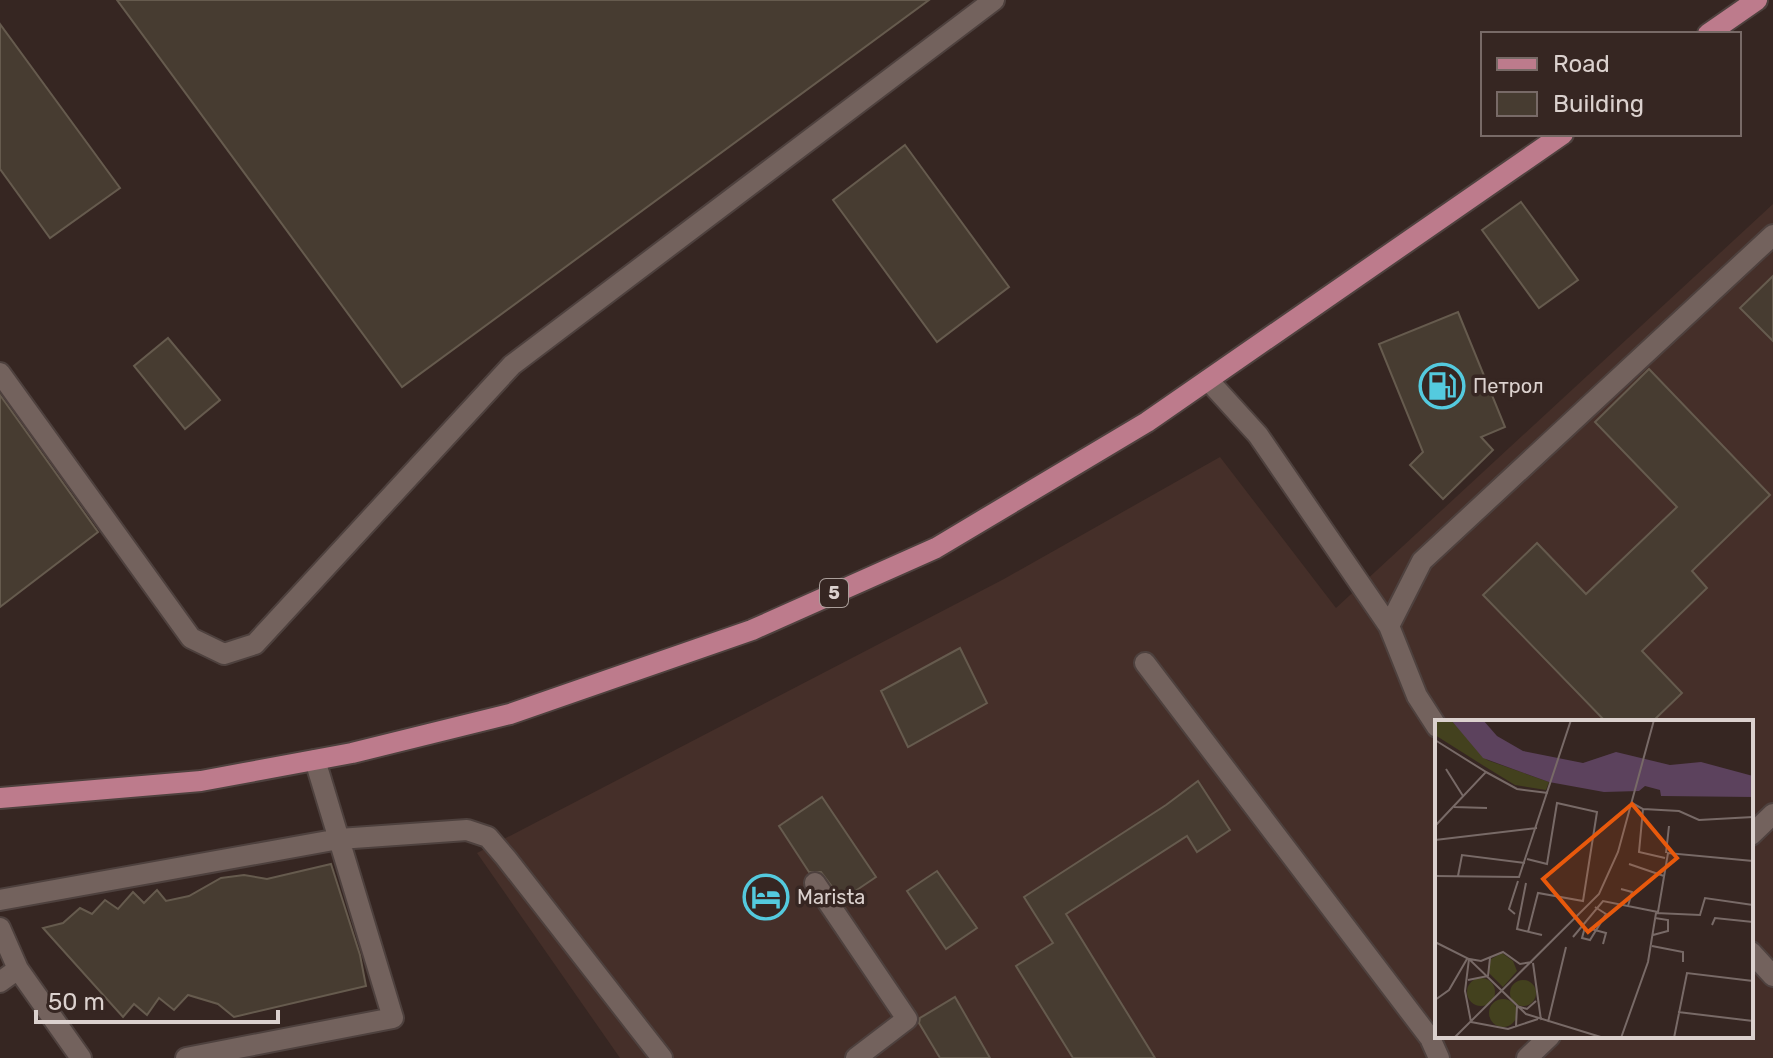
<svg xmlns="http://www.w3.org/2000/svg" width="1773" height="1058" font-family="Rubik,sans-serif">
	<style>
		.built { fill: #452f29; fill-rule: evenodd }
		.building { fill: #473c31; stroke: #665b4e; stroke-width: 2 }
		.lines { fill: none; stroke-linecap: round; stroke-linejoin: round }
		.minor-casing { stroke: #4e413e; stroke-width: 24 }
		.major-casing { stroke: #4e413e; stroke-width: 24 }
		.minor { stroke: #73625d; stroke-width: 20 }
		.major { stroke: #bd7b8c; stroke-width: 20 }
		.labels { text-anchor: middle; stroke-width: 7; stroke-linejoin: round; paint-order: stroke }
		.shield { fill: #362622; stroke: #aa9e9a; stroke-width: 2 }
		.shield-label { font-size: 18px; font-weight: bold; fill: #dbd1ce }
		.poi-label { font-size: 20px; fill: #dbd1ce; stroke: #362622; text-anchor: start }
		.inset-road { fill: none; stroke: #786a67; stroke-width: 2 }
		.view { fill: #e8590c; fill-opacity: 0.15; stroke: #e8590c; stroke-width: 4 }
		.inset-edge { fill: none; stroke: #dbd1ce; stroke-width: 4 }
	</style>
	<rect width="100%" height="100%" fill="#362622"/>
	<path class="built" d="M 1773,204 L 1773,1058 L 620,1058 L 477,853 L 1004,579 L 1220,457 L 1336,608 ZM 1437,722 L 1751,722 L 1751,1036 L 1437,1036 Z"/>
	<path class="building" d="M 117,0 L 929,0 L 402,387 Z
		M 0,24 L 120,188 L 50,238 L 0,169 Z
		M 905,145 L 1009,287 L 937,342 L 833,200 Z
		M 1521,202 L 1578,280 L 1539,308 L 1482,230 Z
		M 1773,276 L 1773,341 L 1740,308 Z
		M 1458,312 L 1505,427 L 1481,437 L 1493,450 L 1443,499 L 1410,465 L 1423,452 L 1379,344 Z
		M 168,338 L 220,400 L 185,429 L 134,366 Z
		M 1649,369 L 1770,495 L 1692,571 L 1707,588 L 1642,651 L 1682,693 L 1652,722 L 1606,722 L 1483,595 L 1537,543 L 1586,594 L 1677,507 L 1595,422 Z
		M 0,395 L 98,532 L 0,607 Z
		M 960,648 L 987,703 L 908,747 L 881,691 Z
		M 1198,781 L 1230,830 L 1197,852 L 1187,836 L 1066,914 L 1155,1058 L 1073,1058 L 1016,966 L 1053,943 L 1024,897 L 1166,805 Z
		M 822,797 L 876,877 L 842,900 L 821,872 L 809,872 L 779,826 Z
		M 331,864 L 360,955 L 366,986 L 234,1017 L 218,1004 L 188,995 L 174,1010 L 159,998 L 147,1015 L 134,1004 L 123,1017 L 43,928 L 63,923 L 80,908 L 92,914 L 105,900 L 118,909 L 133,892 L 144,903 L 157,890 L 166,901 L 189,896 L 221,878 L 244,875 L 267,879 Z
		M 937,871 L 977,928 L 946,949 L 907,891 Z
		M 955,997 L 990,1058 L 940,1058 L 919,1023 L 920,1018 Z"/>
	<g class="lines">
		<g class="minor-casing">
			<path id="minor" d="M 0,373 L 191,638 L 224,654 L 255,644 L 512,365 L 994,0
				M 1208,380 L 1258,435 L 1389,626
				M 1145,663 L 1430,1038 L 1439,1058
				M 1437,727 L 1417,696 L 1389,626 L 1422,561 L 1773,235
				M 1751,835 L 1773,814
				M 815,883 L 907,1019 L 856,1058
				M 0,900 L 339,839 L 467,830 L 488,837 L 506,858 L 662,1058
				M 0,928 L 18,969 L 81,1058
				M 1751,952 L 1773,976
				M 0,982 L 18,969
				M 186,1058 L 393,1018 L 315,760
				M 1527,1058 L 1550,1036"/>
		</g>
		<g class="major-casing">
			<path id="major" d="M 1708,34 L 1757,0
				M 0,798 L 201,781 L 352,753 L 510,714 L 752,630 L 936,548 L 1147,422 L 1563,134"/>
		</g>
		<use href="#minor" class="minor"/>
		<use href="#major" class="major"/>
	</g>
	<defs>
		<g id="fuel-ring" transform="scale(2.3)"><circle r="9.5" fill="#362622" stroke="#54cade" stroke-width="1.5"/><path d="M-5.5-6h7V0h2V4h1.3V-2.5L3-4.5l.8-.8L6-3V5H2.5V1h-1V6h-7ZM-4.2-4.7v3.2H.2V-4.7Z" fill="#54cade"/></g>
		<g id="hotel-ring" transform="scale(2.3)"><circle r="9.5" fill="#362622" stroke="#54cade" stroke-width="1.5"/><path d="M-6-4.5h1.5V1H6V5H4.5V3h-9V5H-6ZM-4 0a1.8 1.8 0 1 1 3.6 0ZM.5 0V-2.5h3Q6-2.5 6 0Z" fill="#54cade"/></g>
	</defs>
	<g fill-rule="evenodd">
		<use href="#fuel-ring" x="1442" y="386"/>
		<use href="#hotel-ring" x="766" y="897"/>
	</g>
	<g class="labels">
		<rect class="shield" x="820" y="579" width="28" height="28" rx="6"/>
		<g class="shield-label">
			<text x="834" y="599">5</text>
		</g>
		<g class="poi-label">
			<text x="1473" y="393">Петрол</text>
			<text x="797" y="904">Marista</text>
		</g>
	</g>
	<g transform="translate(1435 720)">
		<rect width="318" height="318" fill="#362622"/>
		<path d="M 0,0 L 16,0 L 52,40 L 114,62 L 111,70 L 80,65 L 49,46 L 0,15 ZM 67,233 L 78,241 L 82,251 L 68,267 L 53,252 L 56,239 ZM32 272a14 14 0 1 1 28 0a14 14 0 1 1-28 0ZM75 273a13 13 0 1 1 26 0a13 13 0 1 1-26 0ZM54 293a14 14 0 1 1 28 0a14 14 0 1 1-28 0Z" fill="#43411e"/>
		<path d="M 16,0 L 48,0 L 62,16 L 88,31 L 148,43 L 181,32 L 235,45 L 266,42 L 318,56 L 318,77 L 226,76 L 225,70 L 210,66 L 204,71 L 169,72 L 114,62 L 48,38 Z" fill="#5c425d"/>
		<path class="inset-road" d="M 0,20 L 51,52 L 0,106M 11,49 L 28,76M 51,52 L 82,69 L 113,73M 197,83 L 208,89 L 204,132 L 230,138M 19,87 L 52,88M 208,89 L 244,91 L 264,100 L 318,97M 0,120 L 102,108M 231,133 L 234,106M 92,139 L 112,144 L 122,83 L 162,92 L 148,181 L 103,173 L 93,212M 194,144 L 229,156M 0,156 L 84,157 L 136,0M 23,156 L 27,135 L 90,143M 91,163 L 82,209 L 107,215M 186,169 L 197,172 L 193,186M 80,194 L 74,189 L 83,161M 277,205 L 280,198 L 318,202M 150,207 L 147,218 L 155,220 L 171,194 L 160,187M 156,209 L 171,213 L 168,224M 218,215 L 233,211 L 233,200 L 220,198M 138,217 L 168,181 L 223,192 L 233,133 L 318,141M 0,222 L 34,239 L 91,294 L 169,318M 217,226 L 248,232 L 248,242M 98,243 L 106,300M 33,260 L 53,256 L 55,238M 0,280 L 14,270 L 32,239M 243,292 L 318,301M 36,302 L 30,271 L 34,239 L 46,241 L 68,232 L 85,244 L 97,242M 36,302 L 73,309 L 103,299M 113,302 L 131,227M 81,306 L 82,286 L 92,289 L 101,281M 19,318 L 164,174 L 183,132 L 219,0M 186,318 L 213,242 L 221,193 L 265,195 L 270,178 L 318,185M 239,318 L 252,253 L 318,261"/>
		<path class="view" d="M 197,84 L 242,138 L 153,212 L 108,159 Z"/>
		<rect width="318" height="318" class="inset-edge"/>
	</g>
	<rect x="1481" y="32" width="260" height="104" fill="#362622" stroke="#786a67" stroke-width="2"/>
	<rect x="1497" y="58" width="40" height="12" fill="#bd7b8c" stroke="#786a67" stroke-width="2"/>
	<text x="1553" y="72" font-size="24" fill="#dbd1ce">Road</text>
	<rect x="1497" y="92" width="40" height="24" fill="#473c31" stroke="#786a67" stroke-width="2"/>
	<text x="1553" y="112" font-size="24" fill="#dbd1ce">Building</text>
	<path d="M36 1010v12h242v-12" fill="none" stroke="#dbd1ce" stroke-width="4"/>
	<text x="48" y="1010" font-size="24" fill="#dbd1ce" stroke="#362622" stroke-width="6" paint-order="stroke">50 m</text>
</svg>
